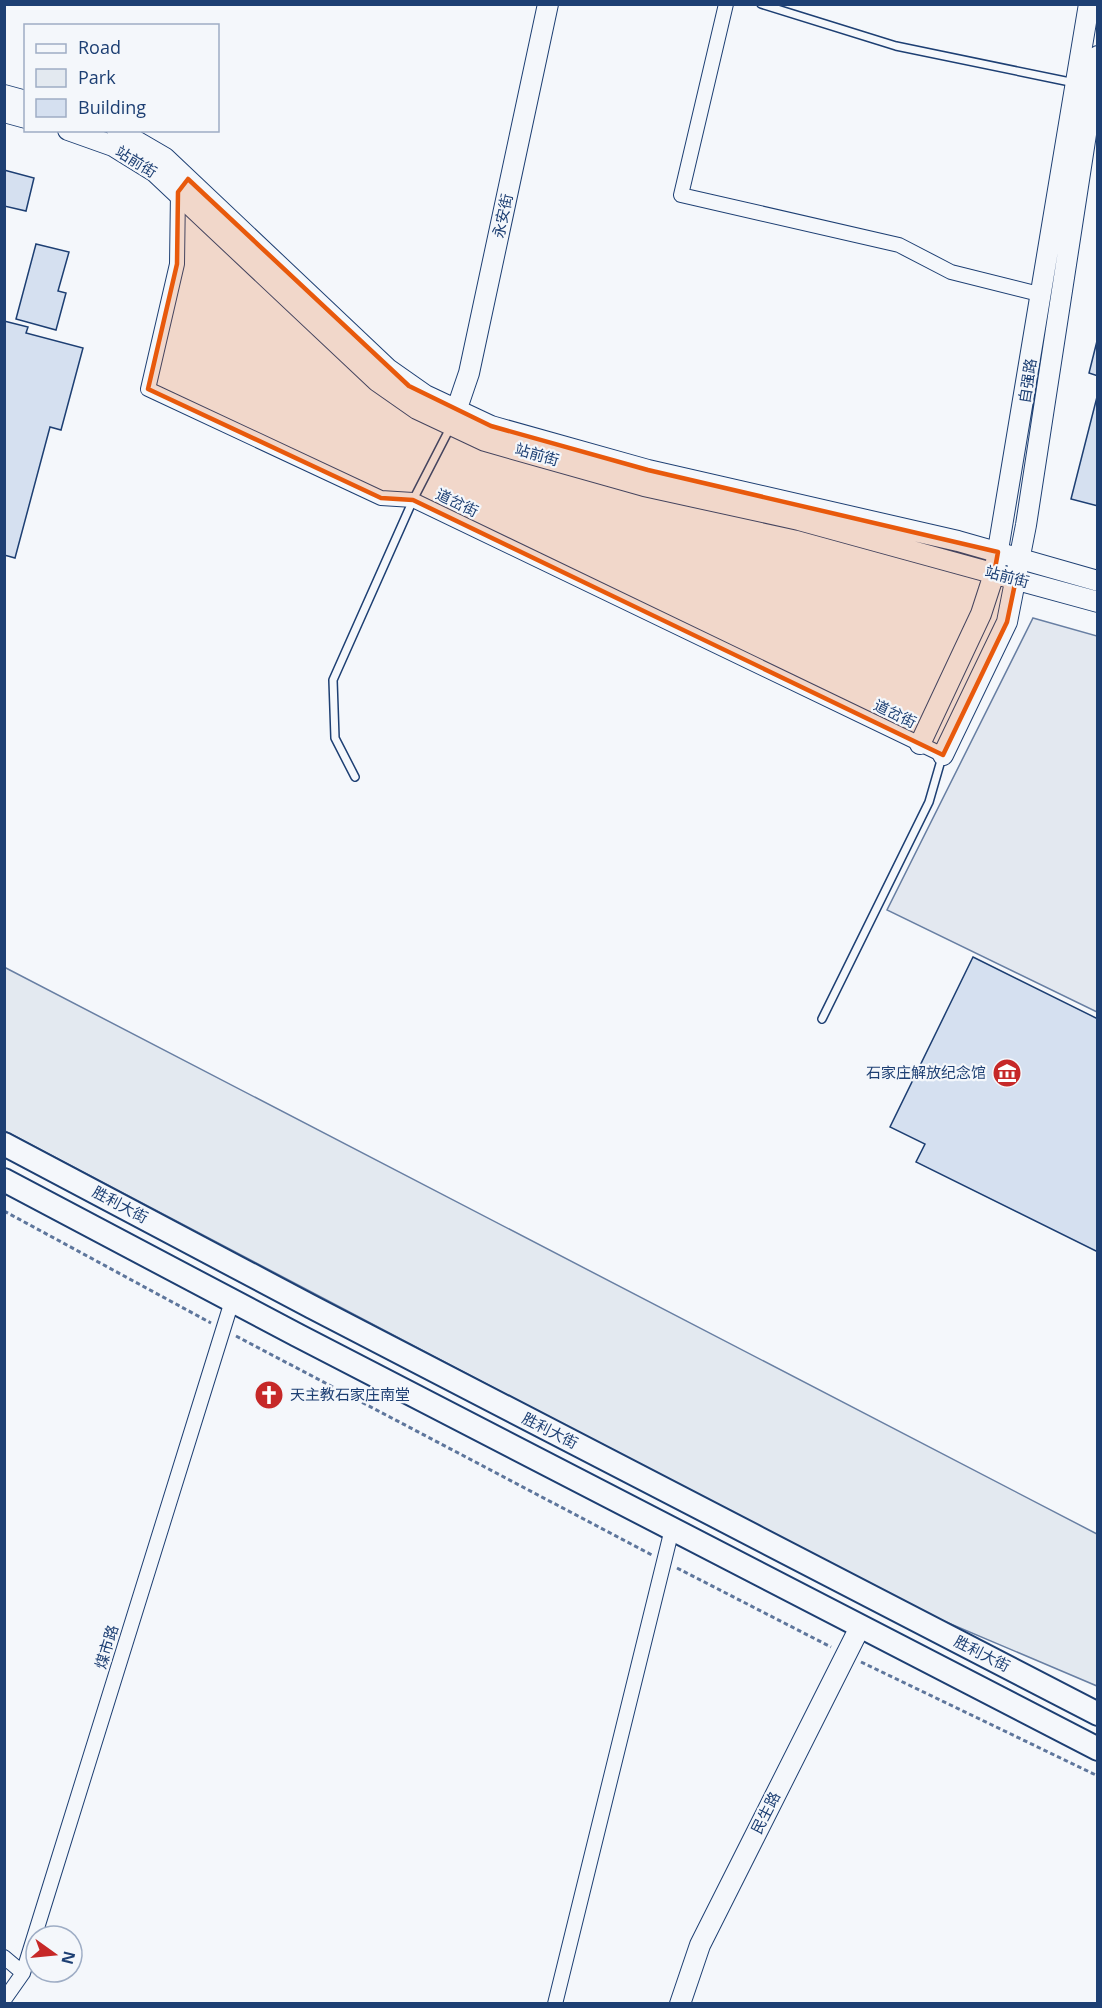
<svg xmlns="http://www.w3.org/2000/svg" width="1102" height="2008" font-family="'Open Sans','Noto Sans SC',sans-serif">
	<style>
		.green { fill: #e3e9f0; stroke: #687fa3; stroke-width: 1.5 }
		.parking { fill: #e3e8f0; stroke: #687fa3; stroke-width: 1.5 }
		.building { fill: #d5e0f0; stroke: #1d3f73; stroke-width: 1.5 }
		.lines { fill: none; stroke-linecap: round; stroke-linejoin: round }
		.lane-casing { stroke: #1d3f73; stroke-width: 10 }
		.street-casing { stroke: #1d3f73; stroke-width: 16 }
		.secondary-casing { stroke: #1d3f73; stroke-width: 22 }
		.primary-casing { stroke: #1d3f73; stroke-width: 26 }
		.path { stroke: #5e769c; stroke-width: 3; stroke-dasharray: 4.5 3; stroke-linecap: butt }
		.lane { stroke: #f4f7fb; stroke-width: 7 }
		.street { stroke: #f4f7fb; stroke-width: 14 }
		.secondary { stroke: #f4f7fb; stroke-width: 20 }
		.primary { stroke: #f4f7fb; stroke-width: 22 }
		.marked { fill: #e8590c; fill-opacity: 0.2; stroke: #e8590c; stroke-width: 4.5; stroke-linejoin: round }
		.labels { text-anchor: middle; stroke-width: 4.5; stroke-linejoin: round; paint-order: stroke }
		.street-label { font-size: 15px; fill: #1d3f73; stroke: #f4f7fb }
		.poi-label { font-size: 15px; fill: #1d3f73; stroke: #f4f7fb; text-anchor: end }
	</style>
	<rect width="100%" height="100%" fill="#f4f7fb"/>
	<path class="green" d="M 4,967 L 1097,1534 L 1097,1686 L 913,1608 L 5,1131 Z"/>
	<path class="parking" d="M 1033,618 L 1097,636 L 1097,1012 L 887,910 Z"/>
	<path class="building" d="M 4,170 L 34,178 L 26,211 L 4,206 Z
		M 36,244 L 69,252 L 58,291 L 66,293 L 56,330 L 16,319 Z
		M 4,321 L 28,327 L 26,333 L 83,348 L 61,430 L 50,427 L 15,558 L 4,555 Z
		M 1098,337 L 1098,376 L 1089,373 Z
		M 1098,393 L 1098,506 L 1071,499 Z
		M 973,957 L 1098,1019 L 1098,1252 L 916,1162 L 925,1144 L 890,1127 Z"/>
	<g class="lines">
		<g class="lane-casing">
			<path id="lane" d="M 761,4 L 896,46 L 1075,83
				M 355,777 L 335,738 L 333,680 L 413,500 L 450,428
				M 822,1019 L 929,802 L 942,757"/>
		</g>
		<g class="street-casing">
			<path id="street" d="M 726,4 L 681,195 L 899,245 L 951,272 L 1043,295
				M 180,189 L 178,192 L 177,264 L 148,389 L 381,498 L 413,500 L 943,755
				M 4,1957 L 23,1973
				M 4,2000 L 23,1973 L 232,1301
				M 555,2004 L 672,1529"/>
		</g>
		<g class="secondary-casing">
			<path id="secondary" d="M 4,95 L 26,101
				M 4,112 L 26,118
				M 68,130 L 113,146 L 155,172 L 377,381 L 417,409 L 485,441 L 644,486 L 799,520 L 1098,602
				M 117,130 L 165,158 L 388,369 L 425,395 L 491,426 L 648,470 L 958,541 L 1098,581
				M 453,420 L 469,373 L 548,4
				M 920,744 L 981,614 L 994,574 L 1089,4
				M 943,755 L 1007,622 L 1026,525 L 1098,56
				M 680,2004 L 700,1945 L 860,1627"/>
		</g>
		<g class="primary-casing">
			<path id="primary" d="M 4,1144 L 312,1307 L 1098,1714
				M 4,1180 L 297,1335 L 1098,1749"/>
		</g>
		<path class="path" d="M 4,1211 L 211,1323
			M 236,1336 L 652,1555
			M 677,1568 L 831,1647
			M 861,1662 L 1098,1776"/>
		<use href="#lane" class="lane"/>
		<use href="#street" class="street"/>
		<use href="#secondary" class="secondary"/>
		<use href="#primary" class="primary"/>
	</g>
	<path class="marked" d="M 188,179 L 409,386 L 491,426 L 648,470 L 998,552 L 994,574 L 1016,579 L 1007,622 L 943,755 L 413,500 L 381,498 L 148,389 L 177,264 L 178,192 Z"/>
	<defs>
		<g id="museum-disc" transform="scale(1.5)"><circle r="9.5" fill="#c62828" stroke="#f4f7fb"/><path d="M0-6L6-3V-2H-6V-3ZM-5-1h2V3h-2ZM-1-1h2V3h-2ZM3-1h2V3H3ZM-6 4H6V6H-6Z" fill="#fff"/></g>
		<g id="church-disc" transform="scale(1.5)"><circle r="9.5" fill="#c62828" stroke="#f4f7fb"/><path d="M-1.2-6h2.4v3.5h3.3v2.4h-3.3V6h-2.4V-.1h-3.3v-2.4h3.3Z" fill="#fff"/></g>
	</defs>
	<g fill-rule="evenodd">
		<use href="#museum-disc" x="1007" y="1073"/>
		<use href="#church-disc" x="269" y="1395"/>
	</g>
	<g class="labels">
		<g class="street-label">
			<text transform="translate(136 162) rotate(32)" y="5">站前街</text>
			<text transform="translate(503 216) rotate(-78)" y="5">永安街</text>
			<text transform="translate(1028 381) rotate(-81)" y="5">自强路</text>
			<text transform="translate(537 455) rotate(16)" y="5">站前街</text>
			<text transform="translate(457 503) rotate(26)" y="5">道岔街</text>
			<text transform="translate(1007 577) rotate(15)" y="5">站前街</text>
			<text transform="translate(895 714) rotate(26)" y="5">道岔街</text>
			<text transform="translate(120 1205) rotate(28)" y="5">胜利大街</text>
			<text transform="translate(550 1431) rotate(27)" y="5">胜利大街</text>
			<text transform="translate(107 1647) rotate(-73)" y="5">煤市路</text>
			<text transform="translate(982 1654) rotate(27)" y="5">胜利大街</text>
			<text transform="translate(766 1813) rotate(-63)" y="5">民生路</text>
		</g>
		<g class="poi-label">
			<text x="986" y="1078">石家庄解放纪念馆</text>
			<text x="290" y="1400" text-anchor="start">天主教石家庄南堂</text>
		</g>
	</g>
	<rect width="1102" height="2008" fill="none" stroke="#1d3f73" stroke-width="12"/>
	<rect x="24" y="24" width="195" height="108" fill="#f4f7fb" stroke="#9eadc5" stroke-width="1.5"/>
	<rect x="36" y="44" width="30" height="9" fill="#f4f7fb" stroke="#9eadc5" stroke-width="1.5"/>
	<text x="78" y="54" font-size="18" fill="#1d3f73">Road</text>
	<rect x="36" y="69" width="30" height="18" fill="#e3e9f0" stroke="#9eadc5" stroke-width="1.5"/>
	<text x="78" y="84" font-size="18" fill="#1d3f73">Park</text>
	<rect x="36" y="99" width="30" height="18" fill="#d5e0f0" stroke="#9eadc5" stroke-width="1.5"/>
	<text x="78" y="114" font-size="18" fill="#1d3f73">Building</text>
	<g transform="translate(54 1954) rotate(105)"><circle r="28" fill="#f4f7fb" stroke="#9eadc5" stroke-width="1.5"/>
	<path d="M0-4.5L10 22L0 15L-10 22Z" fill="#c62828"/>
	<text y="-9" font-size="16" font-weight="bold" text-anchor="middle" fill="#1d3f73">N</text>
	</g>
</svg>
